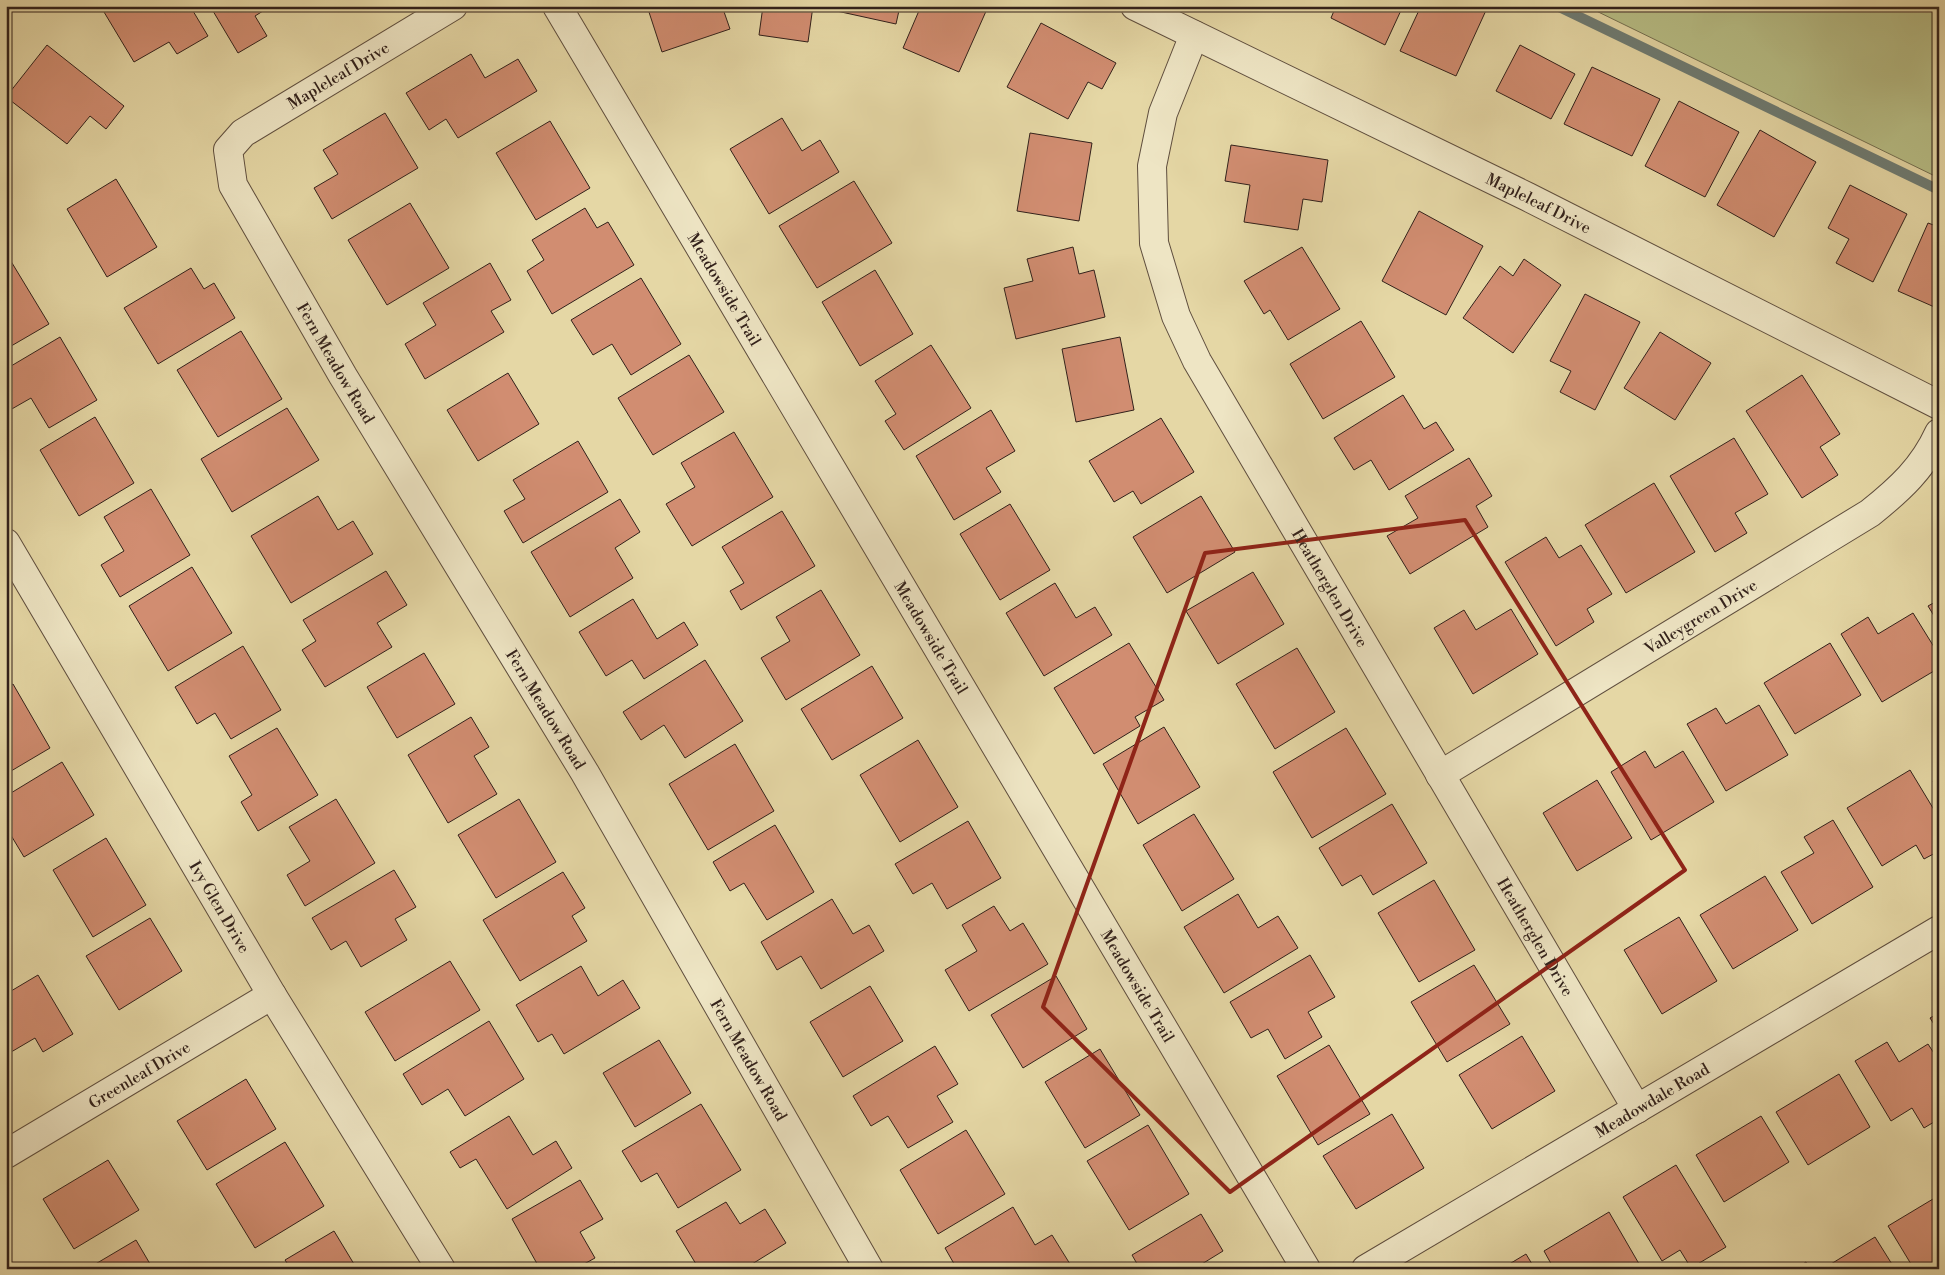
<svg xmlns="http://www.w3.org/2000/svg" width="1945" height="1275" font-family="'Libre Bodoni',serif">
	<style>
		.green { fill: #b7bd85; stroke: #746f50 }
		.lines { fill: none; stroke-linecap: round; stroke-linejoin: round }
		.stream { stroke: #6f7c73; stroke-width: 10 }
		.building { fill: #d18d71; stroke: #32211b }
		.street-casing { stroke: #5f4e3e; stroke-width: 30 }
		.street { stroke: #eee5c4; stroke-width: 28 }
		.marked { fill: none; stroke: #8f2418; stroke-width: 4; stroke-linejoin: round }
		.labels { text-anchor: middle; stroke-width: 5; stroke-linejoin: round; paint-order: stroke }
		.street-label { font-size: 16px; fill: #32211b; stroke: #eee5c4 }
	</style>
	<rect width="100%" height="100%" fill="#e5d7a5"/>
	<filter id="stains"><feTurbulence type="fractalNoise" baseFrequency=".004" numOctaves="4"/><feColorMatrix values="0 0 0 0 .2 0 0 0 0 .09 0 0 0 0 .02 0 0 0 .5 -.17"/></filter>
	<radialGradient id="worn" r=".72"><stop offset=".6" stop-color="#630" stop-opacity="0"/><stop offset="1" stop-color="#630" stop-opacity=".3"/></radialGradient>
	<path class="green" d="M 1586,6 L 1939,6 L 1939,178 Z"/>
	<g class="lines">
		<path class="stream" d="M 1557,6 L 1939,190"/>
	</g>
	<path class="building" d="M 113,6 L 190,6 L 208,36 L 177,54 L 169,42 L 134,62 L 104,12 Z
		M 210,6 L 271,6 L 255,16 L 267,36 L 238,53 Z
		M 647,6 L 722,6 L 730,29 L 662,52 Z
		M 763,6 L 813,6 L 808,42 L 759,35 Z
		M 824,6 L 900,6 L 896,24 L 823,8 Z
		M 921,6 L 981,6 L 987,9 L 959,72 L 903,48 Z
		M 1336,6 L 1403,6 L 1385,45 L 1331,18 Z
		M 1421,6 L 1488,6 L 1456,76 L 1400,51 Z
		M 1041,23 L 1116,63 L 1102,89 L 1088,82 L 1068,119 L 1007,87 Z
		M 47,45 L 124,106 L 106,129 L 90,116 L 67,144 L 6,97 Z
		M 1520,45 L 1575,74 L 1551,119 L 1496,91 Z
		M 471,54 L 485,78 L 518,59 L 537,91 L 458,138 L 446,119 L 429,130 L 406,93 Z
		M 1592,67 L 1660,99 L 1632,156 L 1564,124 Z
		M 1679,101 L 1739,132 L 1705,197 L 1645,166 Z
		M 385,113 L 418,168 L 332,219 L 314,188 L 338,174 L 323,150 Z
		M 782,118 L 802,151 L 820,140 L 839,172 L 769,214 L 730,149 Z
		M 550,121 L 590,188 L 536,220 L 496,153 Z
		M 1760,130 L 1816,162 L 1774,237 L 1717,205 Z
		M 1030,133 L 1092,143 L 1079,221 L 1017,211 Z
		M 1231,145 L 1328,160 L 1322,202 L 1303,199 L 1298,230 L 1244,222 L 1250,185 L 1225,181 Z
		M 116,179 L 157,247 L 107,277 L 67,209 Z
		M 854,181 L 892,243 L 817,288 L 779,226 Z
		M 1850,185 L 1907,214 L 1873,282 L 1836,263 L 1849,239 L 1828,228 Z
		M 410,203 L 449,268 L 387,305 L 348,240 Z
		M 585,208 L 597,228 L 608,222 L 634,265 L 552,314 L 527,271 L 544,260 L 532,240 Z
		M 1419,211 L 1483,246 L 1446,315 L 1382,281 Z
		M 1928,223 L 1939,227 L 1939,309 L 1898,291 Z
		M 1073,247 L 1079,274 L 1094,270 L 1105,317 L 1016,339 L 1004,288 L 1033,281 L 1027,259 Z
		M 1302,247 L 1340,309 L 1288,340 L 1270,310 L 1264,314 L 1244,281 Z
		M 9,258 L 49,324 L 6,349 L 6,260 Z
		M 1524,259 L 1561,285 L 1513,353 L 1463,318 L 1500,266 L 1513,276 Z
		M 490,263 L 511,300 L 491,311 L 504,332 L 425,379 L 405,344 L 436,325 L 423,303 Z
		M 191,268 L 204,289 L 214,283 L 235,318 L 158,364 L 124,308 Z
		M 875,270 L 913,334 L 860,366 L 822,302 Z
		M 641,278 L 681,344 L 631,375 L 612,344 L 593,355 L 571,320 Z
		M 1585,294 L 1640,322 L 1595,410 L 1560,392 L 1571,371 L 1550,361 Z
		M 1361,321 L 1395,377 L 1323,419 L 1290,364 Z
		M 241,331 L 282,399 L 218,437 L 177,370 Z
		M 1660,332 L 1711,363 L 1675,420 L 1624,388 Z
		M 60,337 L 97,400 L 49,428 L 31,398 L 10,410 L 6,402 L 6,369 Z
		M 1120,337 L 1134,410 L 1076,422 L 1062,349 Z
		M 931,345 L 971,408 L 904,450 L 885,421 L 896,414 L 875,381 Z
		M 689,355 L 724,412 L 653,455 L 618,398 Z
		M 508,373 L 539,424 L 478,461 L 447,410 Z
		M 1802,375 L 1840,434 L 1820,447 L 1838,475 L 1802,498 L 1746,411 Z
		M 1403,395 L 1424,429 L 1436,422 L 1454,450 L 1389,490 L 1371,460 L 1354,470 L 1334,438 Z
		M 287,408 L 319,460 L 232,512 L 201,459 Z
		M 991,410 L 1015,451 L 986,468 L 1001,492 L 954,520 L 916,456 Z
		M 95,417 L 134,483 L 79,516 L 40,450 Z
		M 1161,418 L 1194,472 L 1141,504 L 1133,491 L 1114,502 L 1089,461 Z
		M 734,432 L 773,497 L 692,546 L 666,504 L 695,487 L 681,463 Z
		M 1734,438 L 1768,494 L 1735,513 L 1747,533 L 1715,552 L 1670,476 Z
		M 578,441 L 608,492 L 523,543 L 504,511 L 525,499 L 513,480 Z
		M 1469,458 L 1492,496 L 1476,506 L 1488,527 L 1410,574 L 1387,536 L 1418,518 L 1405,496 Z
		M 1654,483 L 1695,552 L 1626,593 L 1585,525 Z
		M 151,489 L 190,555 L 120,597 L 101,565 L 124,551 L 104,517 Z
		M 318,496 L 338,530 L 353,521 L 373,554 L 291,603 L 251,536 Z
		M 1201,496 L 1235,552 L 1167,593 L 1133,537 Z
		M 620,499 L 640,532 L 615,548 L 633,578 L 570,617 L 531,552 Z
		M 1010,504 L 1050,570 L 1000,600 L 960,534 Z
		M 782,511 L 815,566 L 741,610 L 730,591 L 744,583 L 722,547 Z
		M 1546,537 L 1559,558 L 1581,545 L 1612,594 L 1587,609 L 1594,622 L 1556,646 L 1505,562 Z
		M 192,567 L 232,633 L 168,671 L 129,606 Z
		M 386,571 L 407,605 L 377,623 L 392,647 L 325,687 L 302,650 L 316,641 L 303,620 Z
		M 1253,572 L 1284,624 L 1218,664 L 1186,611 Z
		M 1055,583 L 1076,618 L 1095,607 L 1112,635 L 1044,676 L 1006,613 Z
		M 821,590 L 860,655 L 786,700 L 761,658 L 790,641 L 776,617 Z
		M 633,599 L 657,639 L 684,622 L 698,645 L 644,679 L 632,660 L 606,676 L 579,632 Z
		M 1939,600 L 1939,624 L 1928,606 Z
		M 1511,609 L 1538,654 L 1473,694 L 1434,628 L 1464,610 L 1476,630 Z
		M 1913,613 L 1939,655 L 1939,668 L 1882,702 L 1841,634 L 1868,617 L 1878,634 Z
		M 1129,643 L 1164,700 L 1135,717 L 1140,726 L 1094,754 L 1054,688 Z
		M 1830,643 L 1861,695 L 1795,734 L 1764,683 Z
		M 243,646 L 281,710 L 231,739 L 215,713 L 197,724 L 175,687 Z
		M 1297,648 L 1335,712 L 1275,749 L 1236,684 Z
		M 424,653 L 455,704 L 397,738 L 367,687 Z
		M 705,660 L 743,721 L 685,758 L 664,725 L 641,740 L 623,712 Z
		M 872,666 L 903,718 L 832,760 L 801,709 Z
		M 13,684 L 50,748 L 6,774 L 6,688 Z
		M 1759,705 L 1788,755 L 1726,791 L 1687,724 L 1716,708 L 1726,724 Z
		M 471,717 L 489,747 L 474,756 L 497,794 L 448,823 L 408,755 Z
		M 1164,727 L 1200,787 L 1138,824 L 1103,764 Z
		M 277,728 L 318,795 L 258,831 L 241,802 L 252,795 L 229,756 Z
		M 1346,728 L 1386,794 L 1312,838 L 1273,772 Z
		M 918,740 L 958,807 L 900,842 L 860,775 Z
		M 735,744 L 774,811 L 708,850 L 669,784 Z
		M 1645,751 L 1655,768 L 1683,751 L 1714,802 L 1651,840 L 1611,772 Z
		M 62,762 L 94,815 L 24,857 L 6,827 L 6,796 Z
		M 1910,770 L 1939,818 L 1939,851 L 1924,859 L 1916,845 L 1882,866 L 1847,808 Z
		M 1939,778 L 1939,790 L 1933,781 Z
		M 1597,780 L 1632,838 L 1577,871 L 1543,813 Z
		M 336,799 L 375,863 L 305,906 L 287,875 L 310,861 L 289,827 Z
		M 519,799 L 556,862 L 496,898 L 458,835 Z
		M 1392,804 L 1427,863 L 1373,895 L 1361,875 L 1342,886 L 1319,848 Z
		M 1194,814 L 1234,879 L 1182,911 L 1143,845 Z
		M 1833,820 L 1873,887 L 1812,924 L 1781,872 L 1814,853 L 1804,837 Z
		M 968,821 L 1001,878 L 947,909 L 932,883 L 913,894 L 895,864 Z
		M 775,825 L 814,892 L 767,920 L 744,883 L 730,891 L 713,862 Z
		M 106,838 L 146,905 L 93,937 L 53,870 Z
		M 394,870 L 416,907 L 395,919 L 407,940 L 361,967 L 346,941 L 331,950 L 312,918 Z
		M 563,872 L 585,908 L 572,916 L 587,941 L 520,981 L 483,920 Z
		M 1765,876 L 1798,930 L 1733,969 L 1700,915 Z
		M 1434,880 L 1475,950 L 1419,982 L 1378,913 Z
		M 1238,894 L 1258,928 L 1278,916 L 1298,948 L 1224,993 L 1184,927 Z
		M 832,899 L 853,934 L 869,925 L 884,951 L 821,989 L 801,956 L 777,970 L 761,942 Z
		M 994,906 L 1010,931 L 1023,923 L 1048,964 L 969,1011 L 945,970 L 977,951 L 962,925 Z
		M 1679,917 L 1717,981 L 1662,1014 L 1624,950 Z
		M 150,918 L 182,971 L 119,1010 L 86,956 Z
		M 1310,955 L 1335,997 L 1308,1012 L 1322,1037 L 1285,1059 L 1268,1029 L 1251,1038 L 1230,1002 Z
		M 450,961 L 480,1010 L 395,1061 L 365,1012 Z
		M 1474,965 L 1510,1024 L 1447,1062 L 1411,1002 Z
		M 581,966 L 598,996 L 623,980 L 640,1008 L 564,1054 L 552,1034 L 538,1042 L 516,1005 Z
		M 38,975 L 73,1034 L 43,1052 L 35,1038 L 6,1055 L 6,994 Z
		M 1056,976 L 1087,1029 L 1023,1068 L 991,1015 Z
		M 870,986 L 903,1041 L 843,1077 L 810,1022 Z
		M 1939,1013 L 1939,1032 L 1930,1018 Z
		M 489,1021 L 524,1079 L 465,1116 L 448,1089 L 422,1105 L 403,1074 Z
		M 1522,1036 L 1555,1091 L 1492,1129 L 1459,1075 Z
		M 659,1040 L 691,1093 L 635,1127 L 603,1073 Z
		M 1887,1042 L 1899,1062 L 1928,1044 L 1939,1061 L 1939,1119 L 1924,1128 L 1912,1108 L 1891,1121 L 1855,1061 Z
		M 1329,1045 L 1370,1114 L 1318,1145 L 1277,1076 Z
		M 935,1046 L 958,1084 L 937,1096 L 953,1122 L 908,1148 L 888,1116 L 871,1126 L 853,1096 Z
		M 1100,1049 L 1140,1115 L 1085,1148 L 1045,1082 Z
		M 1839,1074 L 1870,1127 L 1808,1165 L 1776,1112 Z
		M 246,1079 L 276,1129 L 207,1170 L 177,1121 Z
		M 701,1104 L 741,1170 L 678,1208 L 657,1173 L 641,1182 L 622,1151 Z
		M 1392,1114 L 1424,1168 L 1356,1209 L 1323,1156 Z
		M 509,1116 L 533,1155 L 556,1141 L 572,1168 L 507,1209 L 476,1159 L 460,1168 L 450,1152 Z
		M 1761,1116 L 1789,1162 L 1724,1202 L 1696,1155 Z
		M 1148,1125 L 1189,1194 L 1129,1230 L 1087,1161 Z
		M 966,1130 L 1005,1194 L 938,1234 L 900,1170 Z
		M 285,1142 L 324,1206 L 255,1248 L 216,1184 Z
		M 108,1160 L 139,1210 L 74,1249 L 43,1199 Z
		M 1676,1165 L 1726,1247 L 1691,1268 L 1680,1250 L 1662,1261 L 1623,1197 Z
		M 580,1180 L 603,1219 L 580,1232 L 595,1258 L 575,1269 L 540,1269 L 512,1219 Z
		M 1938,1196 L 1939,1269 L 1914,1269 L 1888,1226 Z
		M 726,1202 L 740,1224 L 765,1209 L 786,1243 L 744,1269 L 699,1269 L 676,1231 Z
		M 1013,1207 L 1035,1245 L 1052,1235 L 1070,1264 L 1061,1269 L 957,1269 L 945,1248 Z
		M 1609,1212 L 1642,1269 L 1554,1269 L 1544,1251 Z
		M 1201,1214 L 1223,1251 L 1197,1267 L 1198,1269 L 1140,1269 L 1132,1255 Z
		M 334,1231 L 357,1269 L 291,1269 L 285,1260 Z
		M 1875,1237 L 1895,1269 L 1827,1269 L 1826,1267 Z
		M 136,1240 L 153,1269 L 87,1269 Z
		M 1526,1254 L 1535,1269 L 1501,1269 Z
		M 1806,1262 L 1810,1269 L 1795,1269 Z
		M 615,1263 L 618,1269 L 605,1269 Z"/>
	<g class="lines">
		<g class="street-casing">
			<g id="street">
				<path id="s1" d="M 453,6 L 243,133 L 228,150 L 233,185 L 343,376 L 585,773 L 869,1269"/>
				<path id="s2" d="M 557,6 L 1306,1269"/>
				<path id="s3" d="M 1135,6 L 1528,197 L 1939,405"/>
				<path id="s4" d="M 1194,35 L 1163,113 L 1152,166 L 1154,243 L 1176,316 L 1197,361 L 1637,1109"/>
				<path id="s5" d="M 6,543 L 272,995 L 441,1269"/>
				<path id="s6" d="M 1440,775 L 1870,513 C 1900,489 1923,468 1939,433"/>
				<path id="s7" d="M 6,1154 L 272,995"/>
				<path id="s8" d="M 1366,1269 L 1939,930"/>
			</g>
		</g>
		<use href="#street" class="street"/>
	</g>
	<path class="marked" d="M 1465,520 L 1685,870 L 1230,1192 L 1043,1007 L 1205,553 Z"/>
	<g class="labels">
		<g class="street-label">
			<text transform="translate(338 75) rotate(-31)" y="6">Mapleleaf Drive</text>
			<text dy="6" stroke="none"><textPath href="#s3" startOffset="449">Mapleleaf Drive</textPath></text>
			<text dy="6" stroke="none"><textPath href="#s2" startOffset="329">Meadowside Trail</textPath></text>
			<text dy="6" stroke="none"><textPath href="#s1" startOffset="509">Fern Meadow Road</textPath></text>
			<text dy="6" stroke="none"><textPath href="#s4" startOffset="604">Heatherglen Drive</textPath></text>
			<text dy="6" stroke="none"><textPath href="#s6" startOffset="305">Valleygreen Drive</textPath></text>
			<text dy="6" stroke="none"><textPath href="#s2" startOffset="734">Meadowside Trail</textPath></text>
			<text dy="6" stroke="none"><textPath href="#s1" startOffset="914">Fern Meadow Road</textPath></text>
			<text dy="6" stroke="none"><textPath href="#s5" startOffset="422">Ivy Glen Drive</textPath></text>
			<text dy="6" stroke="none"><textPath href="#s4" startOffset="1009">Heatherglen Drive</textPath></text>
			<text dy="6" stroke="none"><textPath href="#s2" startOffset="1139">Meadowside Trail</textPath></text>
			<text dy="6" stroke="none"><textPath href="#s1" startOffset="1319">Fern Meadow Road</textPath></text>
			<text dy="6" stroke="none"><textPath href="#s7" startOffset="155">Greenleaf Drive</textPath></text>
			<text dy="6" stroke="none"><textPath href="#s8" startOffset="332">Meadowdale Road</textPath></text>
		</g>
	</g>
	<rect width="1945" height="1275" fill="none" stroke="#e5d7a5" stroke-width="25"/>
	<rect x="8" y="8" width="1930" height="1260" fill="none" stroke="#32211b" stroke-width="2.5"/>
	<rect x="12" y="12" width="1920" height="1250" fill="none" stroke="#32211b"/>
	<rect width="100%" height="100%" filter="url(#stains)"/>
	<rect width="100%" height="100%" fill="url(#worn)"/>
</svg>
